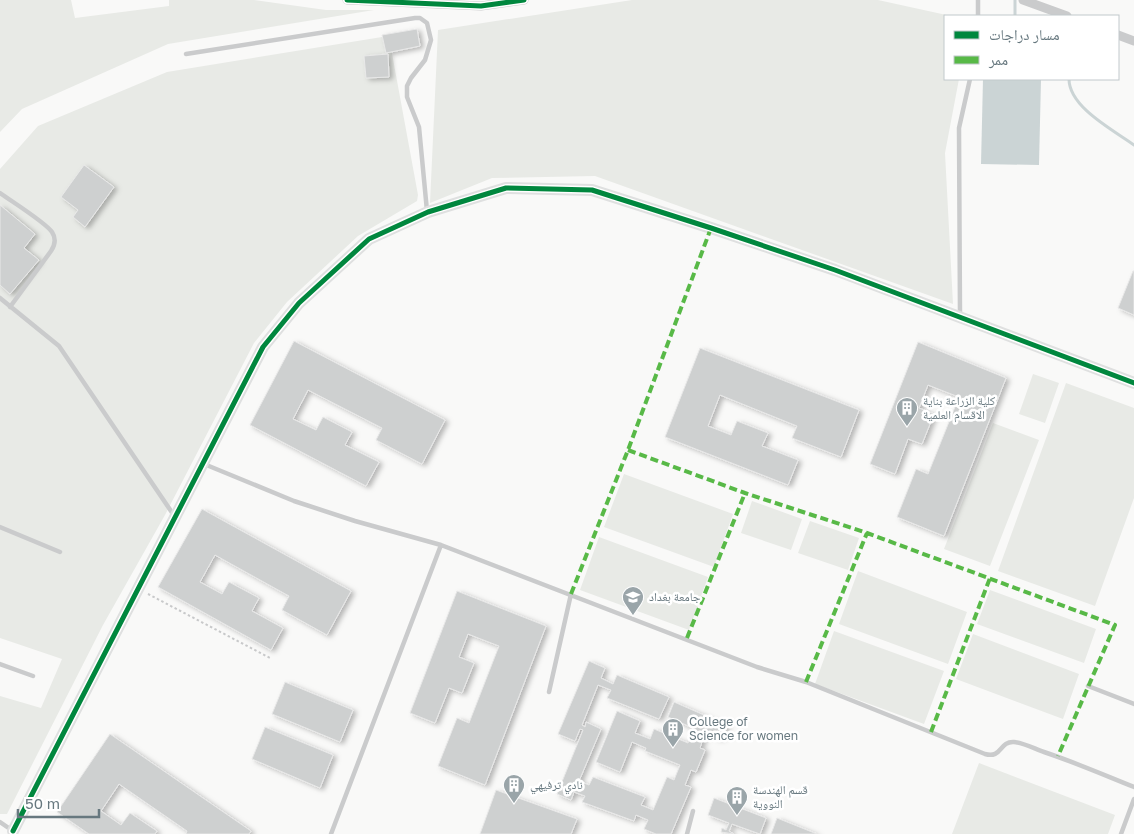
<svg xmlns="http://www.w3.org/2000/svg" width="1134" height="834" font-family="'Golos Text','Noto Naskh Arabic',sans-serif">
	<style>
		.green { fill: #e8eae6 }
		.water { fill: #cbd4d5 }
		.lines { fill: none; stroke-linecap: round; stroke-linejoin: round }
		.stream { stroke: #cbd4d5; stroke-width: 3 }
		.building { fill: #ced0d0; stroke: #e8e8e8; filter: url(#shadow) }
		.path { stroke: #c8c9ca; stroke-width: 2; stroke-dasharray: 2.5 2.5; stroke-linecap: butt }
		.lane { stroke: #cacbcc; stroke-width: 4.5 }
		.street { stroke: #cacbcc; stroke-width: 9 }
		.secondary { stroke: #dfe0e0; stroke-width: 12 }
		.quiet { stroke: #58b947; stroke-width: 4; stroke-dasharray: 8 4; stroke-linecap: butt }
		.cycleway-casing { stroke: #fff; stroke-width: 8 }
		.cycleway { stroke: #00873e; stroke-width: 5 }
		.labels { text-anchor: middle; stroke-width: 5; stroke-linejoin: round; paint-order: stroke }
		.poi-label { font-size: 12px; fill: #67787f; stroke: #fff; text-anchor: start }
	</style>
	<defs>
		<filter id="shadow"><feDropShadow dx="3.5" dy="2" stdDeviation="2.5" flood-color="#0004"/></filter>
	</defs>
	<rect width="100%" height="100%" fill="#f9f9f8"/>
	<path class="green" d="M 0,0 L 71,0 L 75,18 L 169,6 L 169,0 L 254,0 L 326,10 L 374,10 L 168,44 L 22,109 L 0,132 Z
		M 632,0 L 878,0 L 951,16 L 945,16 L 945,79 L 959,79 L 945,153 L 953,304 L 595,176 L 492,178 L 430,203 L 438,30 Z
		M 382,37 L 387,41 L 391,48 L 418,195 L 417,201 L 358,236 L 287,302 L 254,343 L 165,515 L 103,625 L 7,814 L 0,814 L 0,696 L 41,708 L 62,659 L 0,638 L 0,169 L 38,126 L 167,72 Z
		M 1033,374 L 1059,383 L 1045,423 L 1019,414 Z
		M 1066,383 L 1134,408 L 1134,498 L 1095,606 L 998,571 Z
		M 993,423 L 1039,440 L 990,566 L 944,549 Z
		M 624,474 L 733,514 L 714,567 L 604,527 Z
		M 752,501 L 802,519 L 791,550 L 741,533 Z
		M 810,521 L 859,538 L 848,570 L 798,553 Z
		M 599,537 L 708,577 L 689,630 L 580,590 Z
		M 858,571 L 967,612 L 948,664 L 839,624 Z
		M 990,590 L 1096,629 L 1084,663 L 977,624 Z
		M 834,631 L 944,671 L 924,724 L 815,684 Z
		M 973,634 L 1079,674 L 1063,719 L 956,679 Z
		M 979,763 L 1115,815 L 1108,834 L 952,834 Z"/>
	<path class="water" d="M 983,79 L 1041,79 L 1039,165 L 981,164 Z"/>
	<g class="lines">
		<path class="stream" d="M 1015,0 L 1015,16
			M 1069,79 C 1069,107 1113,130 1134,145"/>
	</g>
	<path class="building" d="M 417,29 L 420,46 L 386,53 L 382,35 Z
		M 388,54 L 389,77 L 366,78 L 364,56 Z
		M 84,165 L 114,187 L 85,227 L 73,217 L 78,210 L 61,197 Z
		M 0,205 L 35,234 L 24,248 L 39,260 L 10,294 L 0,285 Z
		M 1133,271 L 1134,271 L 1134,315 L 1118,308 Z
		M 294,341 L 445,420 L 422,464 L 376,440 L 382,428 L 308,390 L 293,419 L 316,430 L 323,417 L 352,432 L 345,445 L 379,462 L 366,486 L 250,425 Z
		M 918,342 L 1006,378 L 944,536 L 897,517 L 916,469 L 928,474 L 959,397 L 928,385 L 919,408 L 934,414 L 922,444 L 908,439 L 895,474 L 870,464 Z
		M 700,348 L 859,410 L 841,457 L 792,438 L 797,426 L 720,395 L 708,426 L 731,435 L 737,421 L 768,433 L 762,446 L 798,460 L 788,485 L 665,437 Z
		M 202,509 L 351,591 L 327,635 L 282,610 L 289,596 L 215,555 L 200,582 L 222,594 L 229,582 L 259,598 L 252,611 L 283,628 L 271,650 L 158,587 Z
		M 457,591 L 546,626 L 485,785 L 438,766 L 457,718 L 469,723 L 499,646 L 468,634 L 459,657 L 474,663 L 462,693 L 449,688 L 435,723 L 410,713 Z
		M 589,661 L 605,668 L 601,678 L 613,684 L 617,675 L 669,697 L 659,719 L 607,698 L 611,690 L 598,685 L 582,725 L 585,727 L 586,722 L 601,729 L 579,781 L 589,785 L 593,777 L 645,797 L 641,805 L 653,810 L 667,777 L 674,780 L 680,765 L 645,751 L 646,748 L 632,742 L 620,772 L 596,762 L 617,711 L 640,721 L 635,733 L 650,739 L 654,729 L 688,743 L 693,728 L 668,717 L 674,702 L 727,725 L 720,739 L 705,733 L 700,748 L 705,750 L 696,772 L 691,770 L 685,785 L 691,787 L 671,834 L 656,834 L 644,829 L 648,820 L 636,815 L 634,821 L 582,802 L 585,796 L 574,792 L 571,800 L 557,794 L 583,730 L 580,729 L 575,741 L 558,734 Z
		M 285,682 L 353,710 L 340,742 L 272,714 Z
		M 265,727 L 333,755 L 320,788 L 252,759 Z
		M 110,734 L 251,831 L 249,834 L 186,834 L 187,831 L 119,784 L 101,811 L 121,825 L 130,813 L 157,831 L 155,834 L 89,834 L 57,812 Z
		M 496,790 L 577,819 L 571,834 L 480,834 Z
		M 714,798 L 766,818 L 760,834 L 732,824 L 729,831 L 734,834 L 721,832 L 722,828 L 726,830 L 729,823 L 708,815 Z
		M 777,818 L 817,834 L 771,834 Z"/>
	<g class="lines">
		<path class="path" d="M 148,594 L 272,659"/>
		<path class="lane" d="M 978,16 L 978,0
			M 186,54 L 415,18 L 420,18 L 427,23 L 431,40 L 425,60 L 411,78 L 407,86 L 407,97 L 419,127 L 427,211
			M 0,193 C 11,201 45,222 52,232 C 56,238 55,245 51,251 L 10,307
			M 0,298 L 59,346 L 173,514
			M 960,316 L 959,128 L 970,79
			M 204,464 L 294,501 L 355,521 L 441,545 L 757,667 L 806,682 L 985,754 C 1002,759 999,741 1014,742 C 1024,743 1035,749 1044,752 C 1074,762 1104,775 1134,787
			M 0,527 L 60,552
			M 0,664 L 33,676
			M 1088,686 L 1134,704
			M 549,692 L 571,594
			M 0,822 L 13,831
			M 331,834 L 441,545
			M 687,834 L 693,811
			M 1121,834 L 1134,799"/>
		<path class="street" d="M 347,0 L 481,6 L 524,0
			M 1023,0 L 1067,16
			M 1118,35 L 1134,41"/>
		<path class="secondary" d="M 13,831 L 263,347 L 299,303 L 369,239 L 428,212 L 506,188 L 592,190 L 711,228 L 835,270 L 1134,383"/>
		<path class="quiet" d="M 628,450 L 745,493 L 867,533 L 1115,625 L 1058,756
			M 571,594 L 628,450 L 711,228
			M 687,638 L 745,493
			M 806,682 L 867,533
			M 931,732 L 990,578"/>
		<g class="cycleway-casing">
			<path id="cycleway" d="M 347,0 L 481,6 L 524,0
				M 13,831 L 263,347 L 299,303 L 369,239 L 428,212 L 506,188 L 592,190 L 711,228 L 835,270 L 1134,383"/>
		</g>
		<use href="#cycleway" class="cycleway"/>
	</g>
	<defs>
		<g id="building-pin" transform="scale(1.125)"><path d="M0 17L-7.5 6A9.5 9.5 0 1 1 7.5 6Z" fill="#9aa5a9" stroke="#fff"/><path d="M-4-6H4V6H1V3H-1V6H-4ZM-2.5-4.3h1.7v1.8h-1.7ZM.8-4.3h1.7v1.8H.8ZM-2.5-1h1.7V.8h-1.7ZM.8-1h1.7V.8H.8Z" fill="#fff"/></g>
		<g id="university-pin" transform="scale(1.125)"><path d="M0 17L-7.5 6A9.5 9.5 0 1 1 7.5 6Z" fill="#9aa5a9" stroke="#fff"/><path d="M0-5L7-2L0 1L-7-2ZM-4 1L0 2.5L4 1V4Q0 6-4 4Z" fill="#fff"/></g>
	</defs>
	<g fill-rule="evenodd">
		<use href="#building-pin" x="907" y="408"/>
		<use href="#university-pin" x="633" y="597"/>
		<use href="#building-pin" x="673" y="729"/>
		<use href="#building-pin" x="514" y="785"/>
		<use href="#building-pin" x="737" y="797"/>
	</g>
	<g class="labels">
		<g class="poi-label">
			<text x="923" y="405">كلية الزراعة بناية<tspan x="923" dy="14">الاقسام العلمية</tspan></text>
			<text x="649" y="601">جامعة بغداد</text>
			<text x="689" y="726">College of<tspan x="689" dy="14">Science for women</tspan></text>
			<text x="530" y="789">نادي ترفيهي</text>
			<text x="753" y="794">قسم الهندسة<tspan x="753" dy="14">النووية</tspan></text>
		</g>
	</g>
	<rect x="944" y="15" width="175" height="65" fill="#ffffff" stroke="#c2c9cc"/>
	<rect x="954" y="31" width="25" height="8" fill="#00873e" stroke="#c2c9cc"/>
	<text x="989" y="40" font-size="15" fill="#67787f">مسار دراجات</text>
	<rect x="954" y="56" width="25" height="8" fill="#58b947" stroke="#c2c9cc"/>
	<text x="989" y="65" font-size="15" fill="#67787f">ممر</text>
	<path d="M18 809v8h81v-8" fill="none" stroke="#67787f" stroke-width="2.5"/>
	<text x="25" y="809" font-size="15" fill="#67787f" stroke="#ffffff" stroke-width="4" paint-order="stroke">50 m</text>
</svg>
